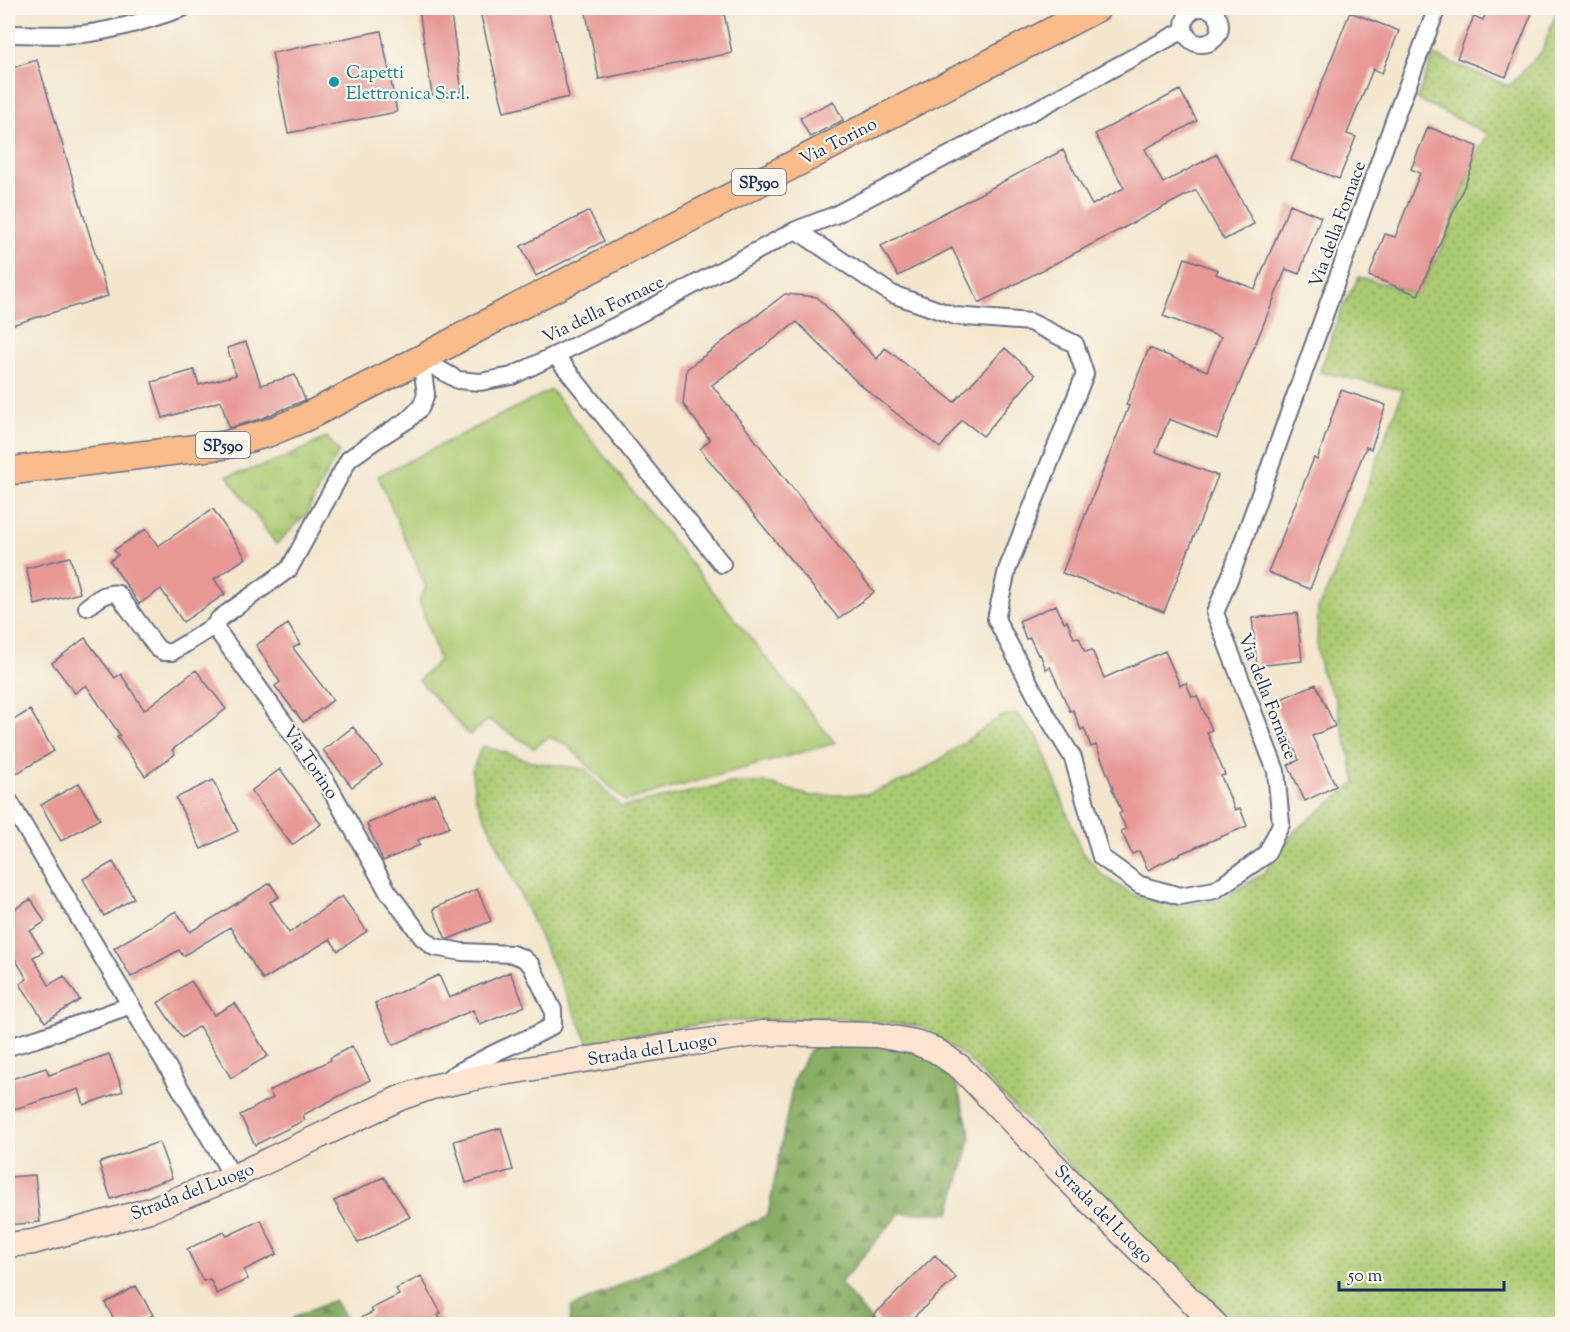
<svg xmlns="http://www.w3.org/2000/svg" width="1570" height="1332" font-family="'Sorts Mill Goudy',serif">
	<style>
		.grass { fill: url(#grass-tufts); stroke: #637c68; stroke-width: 1.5 }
		.forest { fill: url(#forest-firs); stroke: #526e60; stroke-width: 1.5 }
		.park { fill: url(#park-dots); stroke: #637c68; stroke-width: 1.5 }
		.garden { fill: #abca71; stroke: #637c68; stroke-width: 1.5 }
		.building { fill: #e79895 }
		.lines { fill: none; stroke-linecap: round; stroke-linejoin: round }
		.street-casing { stroke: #676f85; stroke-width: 20 }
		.secondary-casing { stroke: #676f85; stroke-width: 27 }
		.primary-casing { stroke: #676f85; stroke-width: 30 }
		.street { stroke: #fff; stroke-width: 16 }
		.secondary { stroke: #fde4d0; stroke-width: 24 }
		.primary { stroke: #f9bc8a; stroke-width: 27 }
		.culture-dot { fill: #0f9aa8; stroke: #fbf7ec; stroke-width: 2 }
		.labels { text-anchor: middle; stroke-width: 4.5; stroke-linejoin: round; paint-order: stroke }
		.shield { fill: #fbf7ec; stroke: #5e6b89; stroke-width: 1.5 }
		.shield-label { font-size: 16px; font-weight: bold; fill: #1b2f5e }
		.culture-label { font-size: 18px; fill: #0d838f; stroke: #fbf7ec; text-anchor: start }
		.street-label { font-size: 18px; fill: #1b2f5e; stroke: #fbf7ec }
	</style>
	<defs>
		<pattern id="grass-tufts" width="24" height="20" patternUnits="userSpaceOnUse" patternTransform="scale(1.5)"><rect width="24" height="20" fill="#abca71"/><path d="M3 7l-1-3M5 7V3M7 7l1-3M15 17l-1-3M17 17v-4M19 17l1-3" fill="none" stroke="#8aa460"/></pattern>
		<pattern id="forest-firs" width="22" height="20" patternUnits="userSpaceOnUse" patternTransform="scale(1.5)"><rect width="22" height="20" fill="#88ae63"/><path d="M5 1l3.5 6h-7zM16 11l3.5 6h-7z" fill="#6e8e55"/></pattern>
		<pattern id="park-dots" width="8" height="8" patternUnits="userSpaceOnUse" patternTransform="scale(1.5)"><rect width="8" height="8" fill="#abca71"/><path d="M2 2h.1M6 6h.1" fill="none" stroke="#8aa460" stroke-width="1.8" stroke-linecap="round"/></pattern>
	</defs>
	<rect width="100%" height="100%" fill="#fbf7ec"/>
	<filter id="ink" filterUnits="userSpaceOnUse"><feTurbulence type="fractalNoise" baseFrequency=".0167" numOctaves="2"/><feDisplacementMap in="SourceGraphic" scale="12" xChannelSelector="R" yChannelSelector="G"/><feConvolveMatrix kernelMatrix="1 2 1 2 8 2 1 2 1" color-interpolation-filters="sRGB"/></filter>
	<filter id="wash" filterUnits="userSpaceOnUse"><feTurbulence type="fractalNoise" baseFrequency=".008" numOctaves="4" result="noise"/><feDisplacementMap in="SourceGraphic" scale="24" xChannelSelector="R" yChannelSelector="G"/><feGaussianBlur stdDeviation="1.35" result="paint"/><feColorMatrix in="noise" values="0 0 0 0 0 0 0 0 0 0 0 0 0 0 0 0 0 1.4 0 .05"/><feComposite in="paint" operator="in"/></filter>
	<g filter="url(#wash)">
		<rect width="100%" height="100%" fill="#f3e6cd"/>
		<path class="grass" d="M 327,437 L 339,452 L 324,478 L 306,515 L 276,544 L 227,476 C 262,468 295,455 327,437 Z"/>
		<path class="forest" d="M 875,1043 L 922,1052 L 952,1068 L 971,1137 L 950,1213 L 900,1213 L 840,1283 L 874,1324 L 569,1324 L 571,1308 L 768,1215 L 794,1078 L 812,1047 Z
			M 334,1300 L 349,1324 L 291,1324 L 293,1318 Z"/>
		<path class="park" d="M 1558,8 L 1562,8 L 1562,1324 L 1222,1324 L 967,1058 L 920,1026 L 832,1018 L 712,1022 L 589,1044 L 475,796 L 472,771 L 482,746 L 507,753 L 532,762 L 585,769 L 621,807 L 731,783 L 765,783 L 811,796 L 866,794 L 910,778 L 939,760 L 1001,716 L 1017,714 L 1039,739 L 1081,850 L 1103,876 L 1134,895 L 1175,905 L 1219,900 L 1263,874 L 1295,831 L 1356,782 L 1335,698 L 1322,675 L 1317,650 L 1318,609 L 1334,575 L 1403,390 L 1320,372 L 1342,308 L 1359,277 L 1418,294 L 1446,238 L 1475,157 L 1488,134 L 1417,99 L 1434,55 L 1509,86 L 1542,51 Z"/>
		<path class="garden" d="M 551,390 L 835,743 L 625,801 L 567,745 L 549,737 L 534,748 L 489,720 L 469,735 L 419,680 L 439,660 L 419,600 L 426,587 L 378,476 Z"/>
		<g id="blocks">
			<path class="building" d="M 434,8 L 450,8 L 462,91 L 432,95 L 419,10 Z
				M 479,8 L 548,8 L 569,97 L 504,112 Z
				M 585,8 L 723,8 L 732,53 L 599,79 Z
				M 1488,8 L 1534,8 L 1506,77 L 1457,58 L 1474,16 L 1483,20 Z
				M 1350,12 L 1399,31 L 1382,73 L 1373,69 L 1347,134 L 1356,137 L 1339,179 L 1291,160 Z
				M 381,31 L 397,112 L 288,133 L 272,53 Z
				M 37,60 L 108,296 L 8,326 L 8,69 Z
				M 1180,90 L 1197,121 L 1145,149 L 1163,183 L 1217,154 L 1254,224 L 1224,240 L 1196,190 L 979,303 L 952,248 L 898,276 L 881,246 L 1063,150 L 1092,205 L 1124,188 L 1095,134 Z
				M 833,101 L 843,120 L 810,137 L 800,118 Z
				M 1428,127 L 1477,146 L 1475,157 L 1471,170 L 1418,295 L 1369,276 L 1385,234 L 1395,237 L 1420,173 L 1411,169 Z
				M 1290,204 L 1321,217 L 1299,274 L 1286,269 L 1217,438 L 1169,419 L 1156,452 L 1218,476 L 1164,612 L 1062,573 L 1129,406 L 1126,405 L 1149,348 L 1207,371 L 1221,337 L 1163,316 L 1185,258 L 1218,270 L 1216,274 L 1255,289 Z
				M 589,211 L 604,241 L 536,276 L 521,246 Z
				M 785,294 L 817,297 L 877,359 L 885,348 L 954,402 L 1005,348 L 1035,375 L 983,436 L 962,420 L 940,448 L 858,383 L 797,322 L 712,385 L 874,592 L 839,619 L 700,449 L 710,440 L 683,404 L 687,369 Z
				M 246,342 L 261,385 L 295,375 L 305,400 L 263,418 L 229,428 L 221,401 L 163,418 L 152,382 L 194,370 L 199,385 L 236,375 L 227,348 Z
				M 1341,390 L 1386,405 L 1371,449 L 1366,447 L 1310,589 L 1268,572 L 1314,458 L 1317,460 Z
				M 213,509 L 246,558 L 214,579 L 225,594 L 183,622 L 161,589 L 139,604 L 110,561 L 118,555 L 114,550 L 146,529 L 158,546 Z
				M 70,557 L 80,593 L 35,605 L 26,568 Z
				M 1056,605 L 1064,622 L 1067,621 L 1074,638 L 1079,637 L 1085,652 L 1092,650 L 1104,678 L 1165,651 L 1180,685 L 1186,683 L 1192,697 L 1197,696 L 1212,730 L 1207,732 L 1225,775 L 1221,776 L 1235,810 L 1240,808 L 1247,826 L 1184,852 L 1148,870 L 1139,851 L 1132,854 L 1121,831 L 1126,829 L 1119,814 L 1122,812 L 1112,789 L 1113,788 L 1096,745 L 1091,747 L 1084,728 L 1081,730 L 1073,710 L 1070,711 L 1050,667 L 1046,669 L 1040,654 L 1038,655 L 1030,638 L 1026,639 L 1019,621 Z
				M 1297,613 L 1302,661 L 1257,666 L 1252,618 Z
				M 288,624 L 300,644 L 293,648 L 333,700 L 303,722 L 275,686 L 280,682 L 256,645 Z
				M 85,638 L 115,678 L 121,674 L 144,710 L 196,670 L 226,709 L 172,750 L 175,754 L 145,776 L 117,737 L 120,735 L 86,685 L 75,693 L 52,663 Z
				M 1316,684 L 1335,726 L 1312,736 L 1336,786 L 1305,801 L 1288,765 L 1299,760 L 1274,702 Z
				M 30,710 L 54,751 L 14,775 L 8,762 L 8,723 Z
				M 353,727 L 382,765 L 352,787 L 323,750 Z
				M 280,769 L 321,824 L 292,845 L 251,791 Z
				M 213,780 L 238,831 L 201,849 L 176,798 Z
				M 79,783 L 100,819 L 61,841 L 41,805 Z
				M 435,794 L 450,827 L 418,840 L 420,845 L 383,861 L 367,824 Z
				M 113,862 L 134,898 L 104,916 L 83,879 Z
				M 270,883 L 279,897 L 270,902 L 289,933 L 342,896 L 367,931 L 338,951 L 330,939 L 263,980 L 230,927 L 183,956 L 179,950 L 131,977 L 114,948 L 176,911 L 190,932 Z
				M 477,889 L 491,921 L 449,939 L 446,939 L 433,909 Z
				M 31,899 L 45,922 L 30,931 L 43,952 L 33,957 L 49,985 L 64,976 L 80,1000 L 45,1022 L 20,984 L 27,979 L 8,947 L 8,913 Z
				M 510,972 L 525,1006 L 480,1025 L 473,1010 L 393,1045 L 375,1003 L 439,975 L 449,998 Z
				M 191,981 L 214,1015 L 235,1003 L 268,1056 L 231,1078 L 199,1026 L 182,1038 L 158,1003 Z
				M 352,1046 L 370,1080 L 303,1115 L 305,1120 L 255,1145 L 240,1115 L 273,1098 L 269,1091 L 331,1060 L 330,1058 Z
				M 109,1054 L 123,1091 L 84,1105 L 79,1089 L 8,1111 L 8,1080 L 46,1068 L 49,1075 Z
				M 501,1128 L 513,1170 L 466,1183 L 454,1141 Z
				M 159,1142 L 172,1178 L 111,1199 L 99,1163 Z
				M 35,1175 L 40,1222 L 8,1225 L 8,1177 Z
				M 384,1177 L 410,1217 L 358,1243 L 334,1201 Z
				M 261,1220 L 277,1254 L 244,1270 L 248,1279 L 217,1294 L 210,1279 L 203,1281 L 187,1249 L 224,1232 L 227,1236 Z
				M 935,1255 L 956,1278 L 906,1324 L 883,1324 L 874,1315 Z
				M 421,1276 L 441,1313 L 438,1315 L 443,1324 L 349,1324 L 373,1312 L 371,1309 L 399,1295 L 396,1289 Z
				M 136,1286 L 153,1315 L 136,1324 L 117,1324 L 105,1303 Z"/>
		</g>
	</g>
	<g filter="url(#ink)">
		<use href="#blocks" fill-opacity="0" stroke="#676f85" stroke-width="1.5"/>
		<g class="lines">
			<g class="street-casing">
				<path id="street" d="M1184 26a18 18 0 1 1 36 0a18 18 0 1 1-36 0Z
					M 8,34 C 32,34 58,36 83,34 C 117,30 151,19 183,8
					M 796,230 L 892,294 L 955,316 L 1030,322 L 1075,344 L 1085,374 L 1007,570 L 996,619 L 1044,711 L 1073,758 L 1101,857 L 1140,885 L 1180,896 L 1215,890 L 1266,855 L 1281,824 L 1276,771 L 1215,613 L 1232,572 L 1395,118 L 1437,8
					M 555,355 L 722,564
					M 421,359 L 426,394 L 421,407 L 409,419 L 376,440 L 349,459 L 289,569 L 219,619 L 214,626 L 326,781 L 387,890 L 422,937 L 434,947 L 462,952 L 512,954 L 523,958 L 531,965 L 553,1010 L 553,1025 C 539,1035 525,1039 510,1046 C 489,1055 470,1066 450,1077
					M 421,359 L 458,380 L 480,382 L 512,376 L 632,318 L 796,230 L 835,215 L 1041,107 L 1184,30
					M 87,607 C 97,600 106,591 118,594 L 157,648 L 164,652 L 172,652 L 214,626
					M 8,799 L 233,1177
					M 8,1047 L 39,1038 L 131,1005"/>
			</g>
			<g class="secondary-casing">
				<path id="secondary" d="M 8,1245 L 33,1242 L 150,1210 L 233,1177 L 400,1098 L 432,1087 L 484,1076 L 651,1049 L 763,1033 L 876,1035 L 915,1042 L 935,1050 L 960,1067 L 1084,1196 L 1215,1324"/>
			</g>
			<g class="primary-casing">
				<path id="primary" d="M 8,471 L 225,445 L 268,433 L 302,419 L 421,359 L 502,315 L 1097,8"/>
			</g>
			<use href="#street" class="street"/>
			<use href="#secondary" class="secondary"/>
			<use href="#primary" class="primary"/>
		</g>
	</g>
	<circle class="culture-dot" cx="334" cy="82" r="6"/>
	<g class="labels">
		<g class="shield">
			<rect x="732" y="169" width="54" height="26" rx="4.5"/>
			<rect x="196" y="432" width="54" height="26" rx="4.5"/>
		</g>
		<g class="shield-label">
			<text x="759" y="188">SP590</text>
			<text x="223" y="451">SP590</text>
		</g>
		<g class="culture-label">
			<text x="346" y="78">Capetti<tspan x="346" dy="21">Elettronica S.r.l.</tspan></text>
		</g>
		<g class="street-label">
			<text transform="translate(838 141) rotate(-27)" y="6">Via Torino</text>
			<text transform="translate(1337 224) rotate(-70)" y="6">Via della Fornace</text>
			<text transform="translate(603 309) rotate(-26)" y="6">Via della Fornace</text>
			<text transform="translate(1268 696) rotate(69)" y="6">Via della Fornace</text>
			<text transform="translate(311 762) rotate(56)" y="6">Via Torino</text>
			<text transform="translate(652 1049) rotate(-9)" y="6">Strada del Luogo</text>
			<text transform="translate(192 1191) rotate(-21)" y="6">Strada del Luogo</text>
			<text transform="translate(1104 1214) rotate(45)" y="6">Strada del Luogo</text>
		</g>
	</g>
	<rect width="1570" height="1332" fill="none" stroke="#fbf7ec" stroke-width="30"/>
	<path d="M1339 1281v9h165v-9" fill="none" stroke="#1b2f5e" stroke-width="3"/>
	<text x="1348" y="1281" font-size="18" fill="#1b2f5e" stroke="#fbf7ec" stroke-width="4.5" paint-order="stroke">50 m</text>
</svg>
